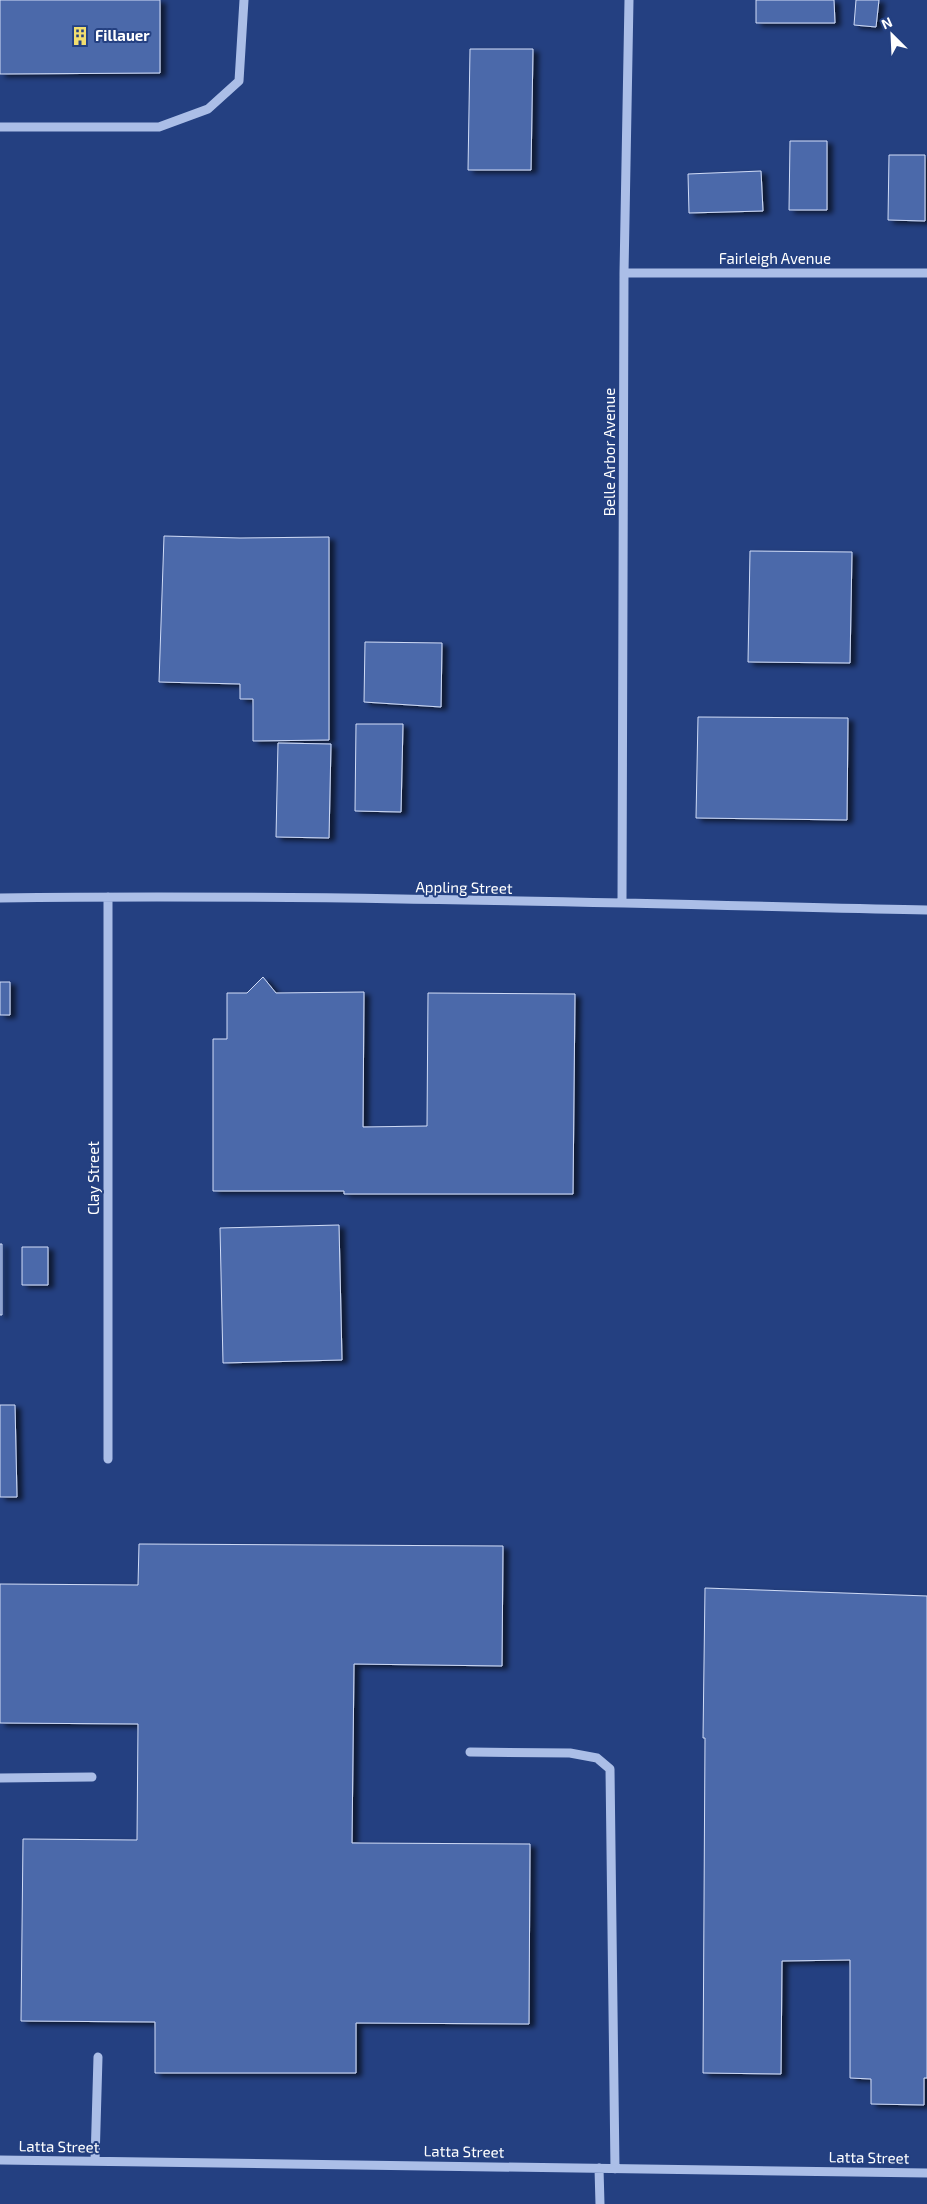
<svg xmlns="http://www.w3.org/2000/svg" width="927" height="2204" font-family="'Exo 2',sans-serif">
	<style>
		.building { fill: #4c69aa; stroke: #cfdbf6; filter: url(#shadow) }
		.lines { fill: none; stroke-linecap: round; stroke-linejoin: round }
		.minor { stroke: #abbee7; stroke-width: 9 }
		.labels { text-anchor: middle; stroke-width: 4; stroke-linejoin: round; paint-order: stroke }
		.poi-label { font-size: 15px; font-weight: bold; fill: #fff; stroke: #244081; text-anchor: start }
		.street-label { font-size: 15px; fill: #fff; stroke: #244081 }
	</style>
	<defs>
		<filter id="shadow"><feDropShadow dx="5.5" dy="3" stdDeviation="2.5" flood-color="#0009"/></filter>
	</defs>
	<rect width="100%" height="100%" fill="#244081"/>
	<path class="building" d="M 0,0 L 160,0 L 160,73 L 0,74 Z
		M 756,0 L 834,0 L 835,23 L 756,23 Z
		M 856,0 L 879,0 L 876,27 L 854,25 Z
		M 470,49 L 533,49 L 531,170 L 468,170 Z
		M 790,141 L 827,141 L 827,210 L 789,210 Z
		M 889,155 L 925,155 L 925,221 L 888,220 Z
		M 761,171 L 763,211 L 689,213 L 688,174 Z
		M 164,536 L 240,538 L 329,537 L 329,740 L 253,741 L 253,699 L 240,699 L 240,684 L 159,682 Z
		M 750,551 L 852,552 L 850,663 L 748,662 Z
		M 365,642 L 442,643 L 441,707 L 364,702 Z
		M 698,717 L 848,718 L 847,820 L 696,818 Z
		M 356,724 L 403,724 L 401,812 L 355,811 Z
		M 278,743 L 331,744 L 329,838 L 276,837 Z
		M 263,977 L 276,993 L 364,992 L 363,1127 L 427,1126 L 428,993 L 575,994 L 573,1194 L 344,1194 L 344,1191 L 213,1191 L 213,1039 L 227,1039 L 227,993 L 247,993 Z
		M 0,982 L 10,982 L 10,1015 L 0,1015 Z
		M 339,1225 L 342,1360 L 223,1363 L 220,1228 Z
		M 0,1244 L 2,1244 L 2,1315 L 0,1315 Z
		M 22,1247 L 48,1247 L 48,1285 L 22,1285 Z
		M 0,1405 L 15,1405 L 17,1497 L 0,1497 Z
		M 139,1544 L 503,1546 L 502,1666 L 354,1664 L 352,1843 L 530,1844 L 529,2024 L 356,2023 L 356,2073 L 155,2073 L 155,2022 L 21,2021 L 23,1839 L 137,1840 L 138,1724 L 0,1723 L 0,1584 L 138,1585 Z
		M 705,1588 L 927,1596 L 927,2078 L 924,2078 L 924,2105 L 871,2104 L 871,2079 L 850,2078 L 850,1960 L 782,1961 L 781,2074 L 703,2073 L 705,1738 L 703,1738 Z"/>
	<g class="lines">
		<path class="minor" d="M 0,127 L 159,127 L 208,109 L 239,81 L 244,0
			M 624,273 L 927,273
			M 108,897 L 108,1459
			M 0,898 C 309,894 618,903 927,910
			M 622,903 L 624,273 L 629,0
			M 470,1752 L 570,1753 L 597,1758 L 610,1769 L 615,2169
			M 0,1778 L 92,1777
			M 0,2160 L 927,2173
			M 95,2161 L 98,2057
			M 599,2168 L 600,2204"/>
	</g>
	<defs>
		<g id="building-bare" transform="scale(1.5)"><path d="M-4-6H4V6H1V3H-1V6H-4ZM-2.5-4.3h1.7v1.8h-1.7ZM.8-4.3h1.7v1.8H.8ZM-2.5-1h1.7V.8h-1.7ZM.8-1h1.7V.8H.8Z" fill="#f2de6f" stroke="#244081" stroke-width="2.5" paint-order="stroke"/></g>
	</defs>
	<g fill-rule="evenodd">
		<use href="#building-bare" x="80" y="36"/>
	</g>
	<g class="labels">
		<g class="poi-label">
			<text x="95" y="41">Fillauer</text>
		</g>
		<g class="street-label">
			<text x="775" y="264">Fairleigh Avenue</text>
			<text transform="translate(610 452) rotate(-90)" y="5">Belle Arbor Avenue</text>
			<text transform="translate(464 888) rotate(1)" y="5">Appling Street</text>
			<text transform="translate(94 1178) rotate(-90)" y="5">Clay Street</text>
			<text transform="translate(59 2147) rotate(1)" y="5">Latta Street</text>
			<text transform="translate(464 2152) rotate(1)" y="5">Latta Street</text>
			<text transform="translate(869 2158) rotate(1)" y="5">Latta Street</text>
		</g>
	</g>
	<g transform="translate(892 35) rotate(336)" stroke="#244081" stroke-width="4" paint-order="stroke">
	<path d="M0-4L9 19L0 12L-9 19Z" fill="#ffffff"/>
	<text y="-8" font-size="14" font-weight="bold" text-anchor="middle" fill="#ffffff">N</text>
	</g>
</svg>
